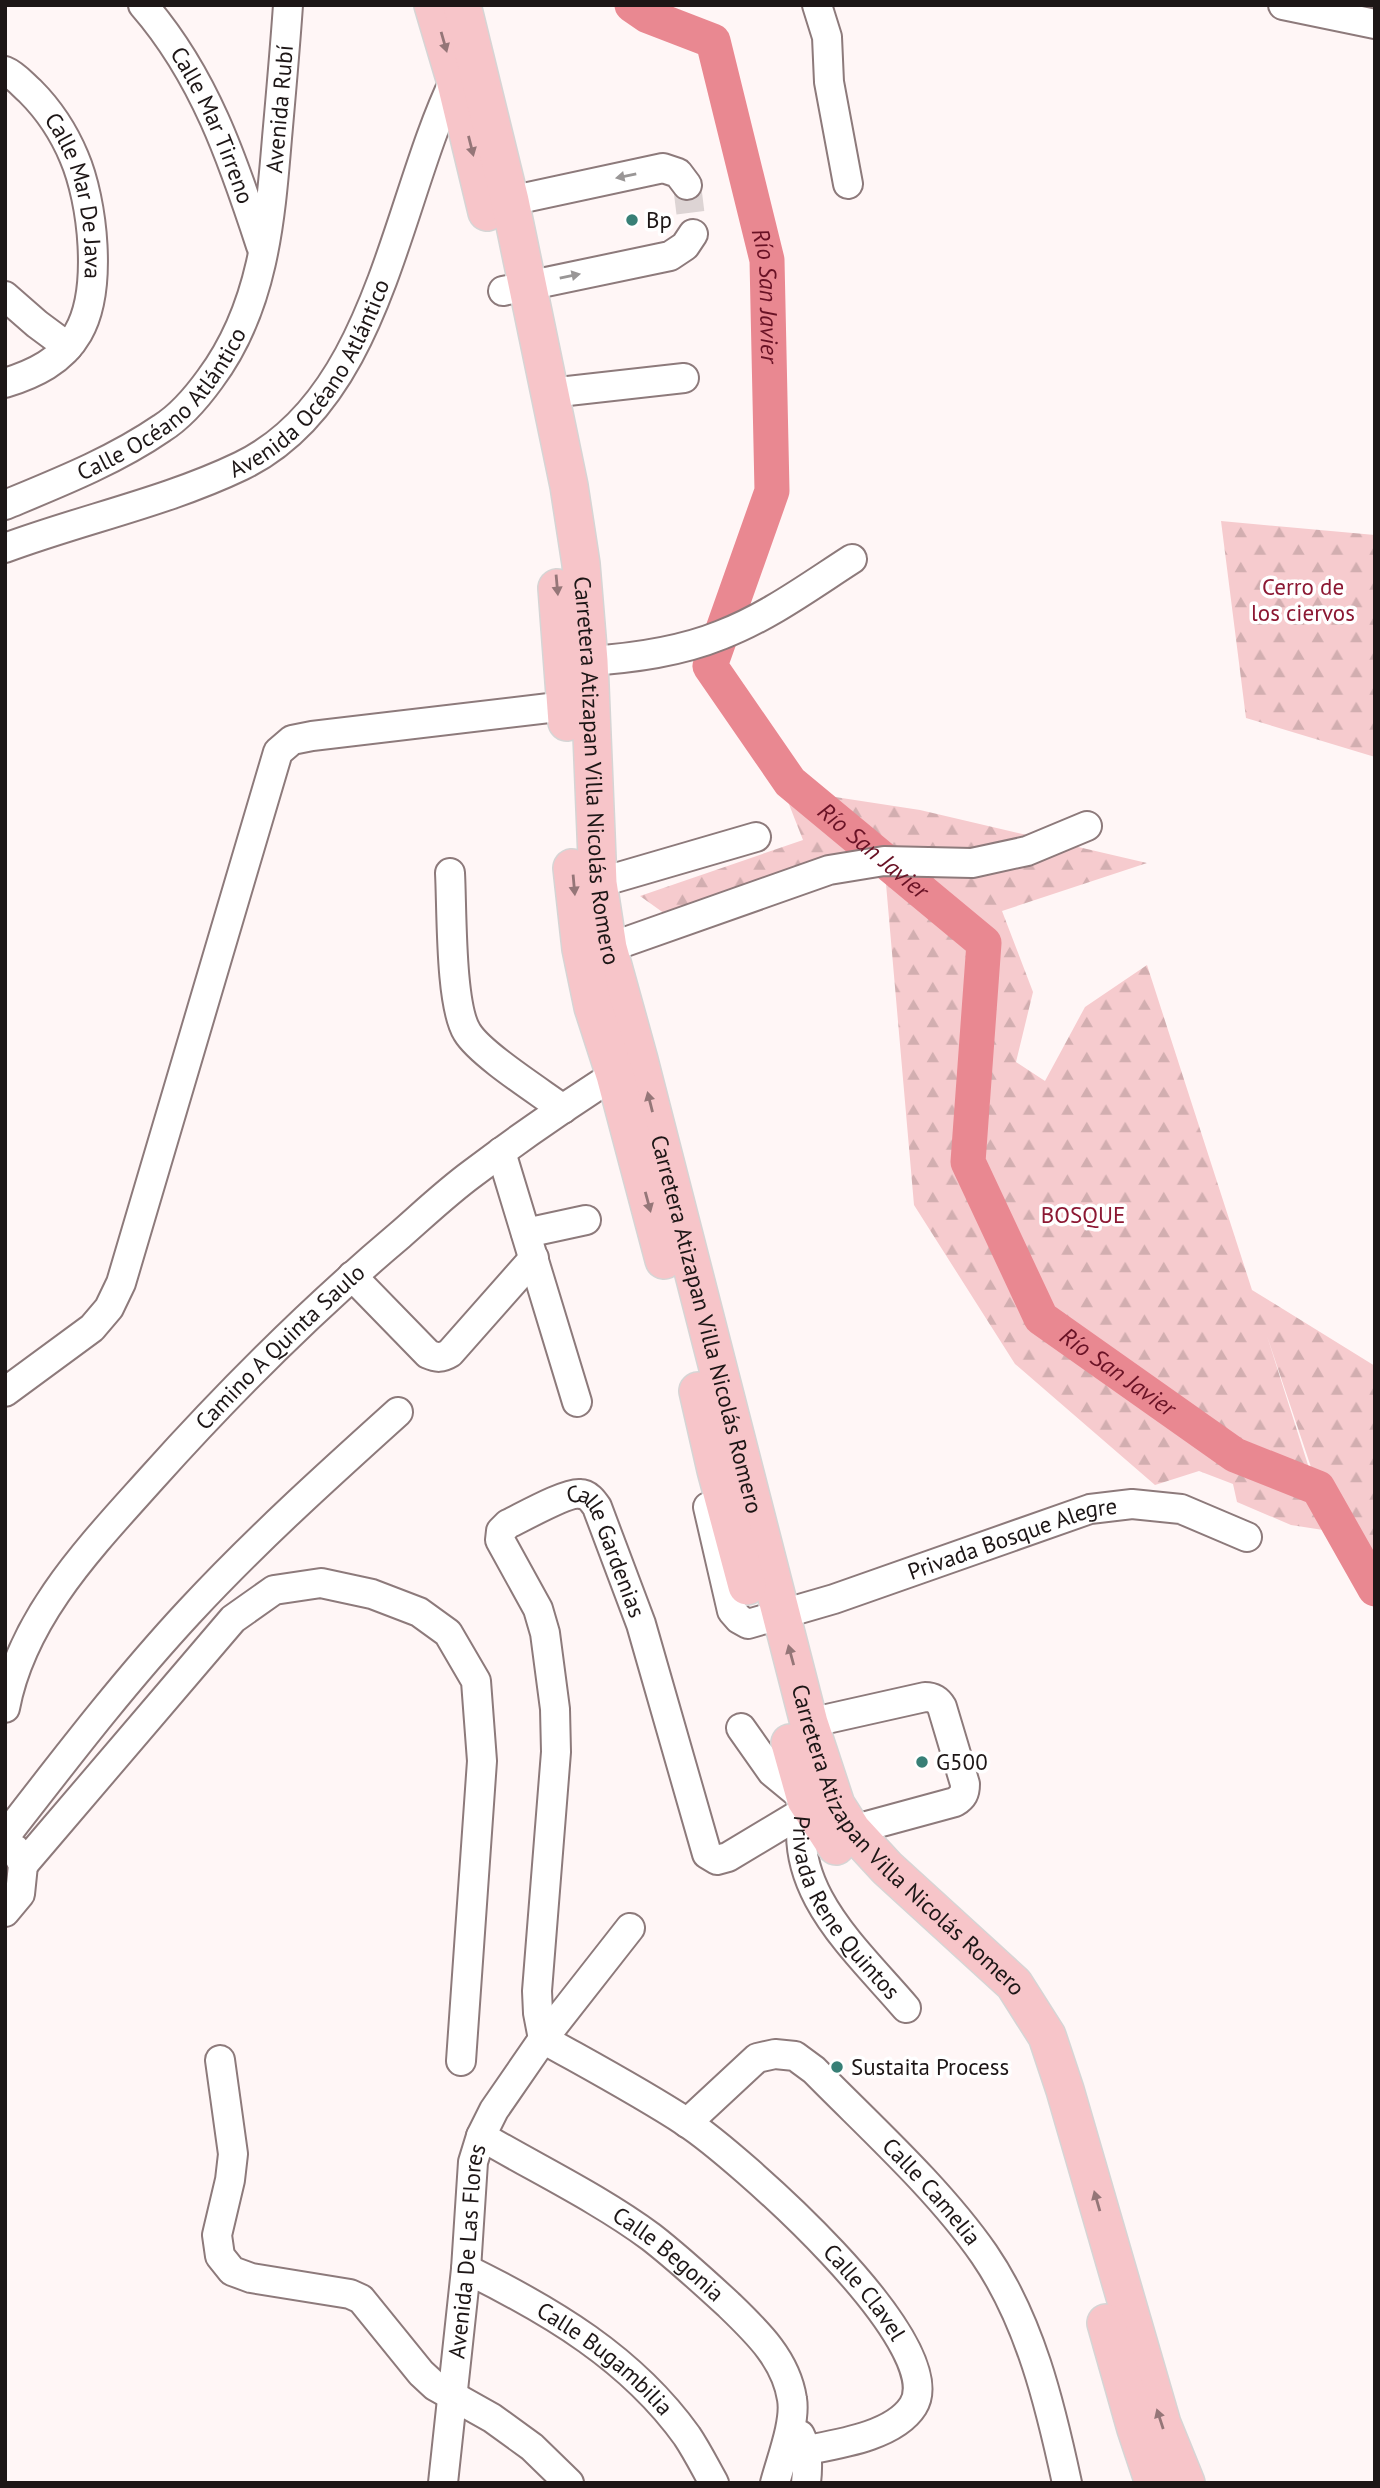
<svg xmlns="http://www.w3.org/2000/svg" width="1380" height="2488" font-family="'PT Sans',sans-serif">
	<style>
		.forest { fill: url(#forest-firs) }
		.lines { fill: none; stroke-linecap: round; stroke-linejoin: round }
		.river { stroke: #e98891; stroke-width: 35 }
		.minor-tunnel { stroke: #ddd4d4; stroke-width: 28; stroke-dasharray: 28 14; stroke-linecap: butt }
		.minor-casing { stroke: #8d7a7b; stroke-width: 32 }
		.major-casing { stroke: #d6d5d5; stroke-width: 40 }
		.minor { stroke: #fff; stroke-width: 28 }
		.major { stroke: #f7c5c9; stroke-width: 37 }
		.oneway { fill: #957678 }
		.oneway2 { fill: #999696 }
		.poi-dot { fill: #387f76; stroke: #fff; stroke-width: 2.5 }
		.labels { text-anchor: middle; stroke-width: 7; stroke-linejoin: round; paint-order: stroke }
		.street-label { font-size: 23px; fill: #1d1616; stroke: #fff }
		.poi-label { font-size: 23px; fill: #1d1616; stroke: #fff; text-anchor: start }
		.park-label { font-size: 23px; fill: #8c1833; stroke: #fff }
		.water-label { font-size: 24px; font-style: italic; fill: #691225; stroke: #fff }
	</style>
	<defs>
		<pattern id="forest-firs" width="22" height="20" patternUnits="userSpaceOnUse" patternTransform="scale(1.75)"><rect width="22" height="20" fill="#f6cbce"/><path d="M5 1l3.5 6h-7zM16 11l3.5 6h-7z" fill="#d2aeb0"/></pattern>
	</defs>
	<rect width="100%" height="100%" fill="#fff6f6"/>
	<path class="forest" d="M 1221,521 L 1375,535 L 1375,757 L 1246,718 Z
		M 783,789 L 920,810 L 1147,863 L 1002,911 L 1033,992 L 1016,1062 L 1045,1081 L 1085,1007 L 1147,965 L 1252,1290 L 1375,1366 L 1375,1589 L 1318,1488 L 1267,1336 L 1315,1487 L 1336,1532 L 1291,1525 L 1237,1502 L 1233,1484 L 1199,1471 L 1155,1485 L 1015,1364 L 914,1205 L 884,861 L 682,926 L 640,896 L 803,840 Z"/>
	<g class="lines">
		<path class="river" id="s1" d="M 632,5 L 648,16 L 713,41 L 767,260 L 772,491 L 710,666 L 790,782 L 984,943 L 968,1162 L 1041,1318 L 1235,1455 L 1318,1488 L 1375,1589"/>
		<path class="minor-tunnel" d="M 687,185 L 693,234"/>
		<g class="minor-casing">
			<g id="minor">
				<path id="s2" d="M 143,5 C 204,75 233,160 261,246"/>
				<path d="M 817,5 L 827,37 L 829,82 L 848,184"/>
				<path d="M 1283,5 L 1375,24"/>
				<path id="s3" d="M 5,71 C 15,75 22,84 30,91 C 48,109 64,133 74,157 C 93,201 103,290 78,333 C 62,361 34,374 5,383"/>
				<path d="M 491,205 L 663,168 L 678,173 L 687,185"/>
				<path d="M 503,291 L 670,256 L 685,246 L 693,234"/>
				<path d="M 5,296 L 37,324 L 68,347"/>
				<path d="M 550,393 L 684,378"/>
				<path id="s4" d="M 5,505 C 58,483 114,461 162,428 C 181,416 197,397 210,379 C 263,308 270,223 277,138 C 281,93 285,49 288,5"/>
				<path id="s5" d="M 5,548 C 83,519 166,502 241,466 C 378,400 395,203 455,79 L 462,76"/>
				<path d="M 589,661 C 634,658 679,652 721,635 C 768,617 810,586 852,559"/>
				<path d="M 450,873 C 452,909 450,1005 467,1032 C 480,1054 540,1092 563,1109"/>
				<path d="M 598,883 L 756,837"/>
				<path d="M 608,948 L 829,870 L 884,861 L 972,863 L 1027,851 L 1087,826"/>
				<path d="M 501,1152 L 577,1402"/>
				<path d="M 526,1233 L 586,1220"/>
				<path d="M 352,1276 L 428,1354 C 437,1358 442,1358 450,1353 L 534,1258"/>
				<path d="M 5,1392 L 92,1328 L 109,1308 L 121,1283 L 278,752 L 292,740 L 312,736 L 566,706"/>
				<path id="s6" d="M 708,1507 L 732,1611 L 739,1619 L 748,1624 L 834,1599 L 1090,1509 L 1132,1504 L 1181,1509 L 1247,1537"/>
				<path id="s7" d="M 5,1708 C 22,1617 91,1546 151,1479 C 229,1392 311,1310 400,1235 C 424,1214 447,1192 473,1173 C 523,1135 576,1099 630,1065"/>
				<path d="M 809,1723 L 925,1697 C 934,1697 938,1700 942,1707 L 965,1784 C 965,1793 963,1797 955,1802 L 852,1830"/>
				<path id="s8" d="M 741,1728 L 772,1772 L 806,1800 C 781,1886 856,1949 906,2008"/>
				<path d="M 7,1834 C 66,1758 124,1682 190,1611 C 255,1541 327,1476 398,1412"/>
				<path d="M 23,1865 L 233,1619 L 274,1590 L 321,1583 L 372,1594 L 419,1612 L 448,1633 L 476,1681 L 482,1761 L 461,2061"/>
				<path d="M 5,1912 L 20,1894 L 23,1865 L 15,1849"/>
				<path id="s9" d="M 543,2039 L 538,2013 L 537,1991 L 556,1752 L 555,1709 L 545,1633 L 538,1609 L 500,1540 L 501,1531 L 508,1524 C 521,1518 567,1492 580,1494 C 588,1494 593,1501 597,1507 L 641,1624 L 707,1854 L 717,1860 L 728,1857 L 803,1812"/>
				<path id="s10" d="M 543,2039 C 591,2066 640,2092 686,2122 C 735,2154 952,2344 913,2406 C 894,2436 838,2444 807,2450"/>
				<path d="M 220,2060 L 233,2154 L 230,2180 L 217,2235 L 220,2256 L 232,2271 L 251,2278 L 350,2294 L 361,2299 L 421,2373 L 435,2386 L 492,2418 L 532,2447 L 569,2483"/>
				<path id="s11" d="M 687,2123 L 757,2058 L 775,2054 L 795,2056 L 814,2070 C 870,2127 938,2188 984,2254 C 1030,2321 1050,2404 1067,2483"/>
				<path id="s12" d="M 481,2136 C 537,2169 598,2198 651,2237 C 678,2258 703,2281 728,2304 C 756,2331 786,2359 792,2399 C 796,2422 781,2460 775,2483"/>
				<path id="s13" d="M 466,2269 C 551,2311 631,2358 687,2436 C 697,2451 705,2467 714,2483"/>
				<path d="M 800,2435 C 808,2451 808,2465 806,2483"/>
				<path id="s14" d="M 443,2483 L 466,2269 L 473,2162 L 481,2136 L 494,2110 L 543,2039 L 630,1928"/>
			</g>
		</g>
		<g class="major-casing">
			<g id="major">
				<path d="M 433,5 L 455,79 L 487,212"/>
				<path id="s15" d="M 462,5 L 510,201 L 569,486 L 581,564 L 589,661 L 598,883 L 608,948 L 639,1060 L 809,1723 L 836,1805 L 852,1830 L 887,1868 L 1014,1984 L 1047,2036 L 1065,2090 L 1162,2424 L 1186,2483"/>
				<path d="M 557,588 L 567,722"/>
				<path d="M 572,868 L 581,949 L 593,1007 L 615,1075 L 664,1260"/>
				<path d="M 698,1391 L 716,1470 L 747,1586"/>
				<path d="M 790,1743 L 806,1800 L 836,1846"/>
				<path d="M 1106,2323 L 1136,2429 L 1154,2483"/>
			</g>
		</g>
		<use href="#minor" class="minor"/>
		<use href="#major" class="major"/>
	</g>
	<defs><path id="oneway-solid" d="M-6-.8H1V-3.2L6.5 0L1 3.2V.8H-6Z" transform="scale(1.75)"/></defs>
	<g class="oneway">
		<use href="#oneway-solid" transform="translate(444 42) rotate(74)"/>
		<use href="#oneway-solid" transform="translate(471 146) rotate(76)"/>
		<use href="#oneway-solid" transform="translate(557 585) rotate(85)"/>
		<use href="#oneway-solid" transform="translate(574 885) rotate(85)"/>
		<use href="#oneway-solid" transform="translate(650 1102) rotate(-104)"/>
		<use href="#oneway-solid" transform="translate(648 1202) rotate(75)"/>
		<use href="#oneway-solid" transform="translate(791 1655) rotate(-105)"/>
		<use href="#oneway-solid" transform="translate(1097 2201) rotate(-106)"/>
		<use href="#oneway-solid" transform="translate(1160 2419) rotate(-108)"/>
	</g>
	<g class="oneway2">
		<use href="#oneway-solid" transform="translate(626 176) rotate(168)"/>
		<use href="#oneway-solid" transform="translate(570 276) rotate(-12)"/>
	</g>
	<g class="poi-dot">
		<circle cx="632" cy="220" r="7"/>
		<circle cx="922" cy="1762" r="7"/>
		<circle cx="837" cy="2067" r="7"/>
	</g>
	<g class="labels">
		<g class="street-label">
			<text dy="8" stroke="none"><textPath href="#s4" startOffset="527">Avenida Rubí</textPath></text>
			<text dy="8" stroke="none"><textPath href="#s2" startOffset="140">Calle Mar Tirreno</textPath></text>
			<text dy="8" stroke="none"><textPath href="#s3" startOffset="150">Calle Mar De Java</textPath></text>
			<text dy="8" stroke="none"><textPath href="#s5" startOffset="364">Avenida Océano Atlántico</textPath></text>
			<text dy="8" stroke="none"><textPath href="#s4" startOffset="191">Calle Océano Atlántico</textPath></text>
			<text dy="8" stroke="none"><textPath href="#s15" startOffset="779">Carretera Atizapan Villa Nicolás Romero</textPath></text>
			<text dy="8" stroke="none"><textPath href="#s15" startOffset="1346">Carretera Atizapan Villa Nicolás Romero</textPath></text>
			<text dy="8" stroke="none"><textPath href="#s7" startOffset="460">Camino A Quinta Saulo</textPath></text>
			<text dy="8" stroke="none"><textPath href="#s6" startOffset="406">Privada Bosque Alegre</textPath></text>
			<text dy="8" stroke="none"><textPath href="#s9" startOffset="672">Calle Gardenias</textPath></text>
			<text dy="8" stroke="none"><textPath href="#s15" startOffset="1913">Carretera Atizapan Villa Nicolás Romero</textPath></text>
			<text dy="8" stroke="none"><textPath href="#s8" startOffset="219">Privada Rene Quintos</textPath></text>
			<text dy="8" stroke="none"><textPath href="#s11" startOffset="327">Calle Camelia</textPath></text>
			<text dy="8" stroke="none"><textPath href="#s14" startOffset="233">Avenida De Las Flores</textPath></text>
			<text dy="8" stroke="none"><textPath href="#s12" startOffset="222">Calle Begonia</textPath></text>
			<text dy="8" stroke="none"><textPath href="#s10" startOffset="413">Calle Clavel</textPath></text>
			<text dy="8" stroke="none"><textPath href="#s13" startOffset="166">Calle Bugambilia</textPath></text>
		</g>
		<g class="poi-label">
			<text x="646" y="228">Bp</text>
			<text x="936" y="1770">G500</text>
			<text x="851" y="2075">Sustaita Process</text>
		</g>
		<g class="park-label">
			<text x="1303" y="595">Cerro de<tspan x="1303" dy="26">los ciervos</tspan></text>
			<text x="1083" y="1223">BOSQUE</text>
		</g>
		<g class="water-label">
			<text dy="8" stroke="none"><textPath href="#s1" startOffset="350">Río San Javier</textPath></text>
			<text dy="8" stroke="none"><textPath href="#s1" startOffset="980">Río San Javier</textPath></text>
			<text dy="8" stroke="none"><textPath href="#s1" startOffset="1610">Río San Javier</textPath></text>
		</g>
	</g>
	<rect width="1380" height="2488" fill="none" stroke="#1d1616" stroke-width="14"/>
</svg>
